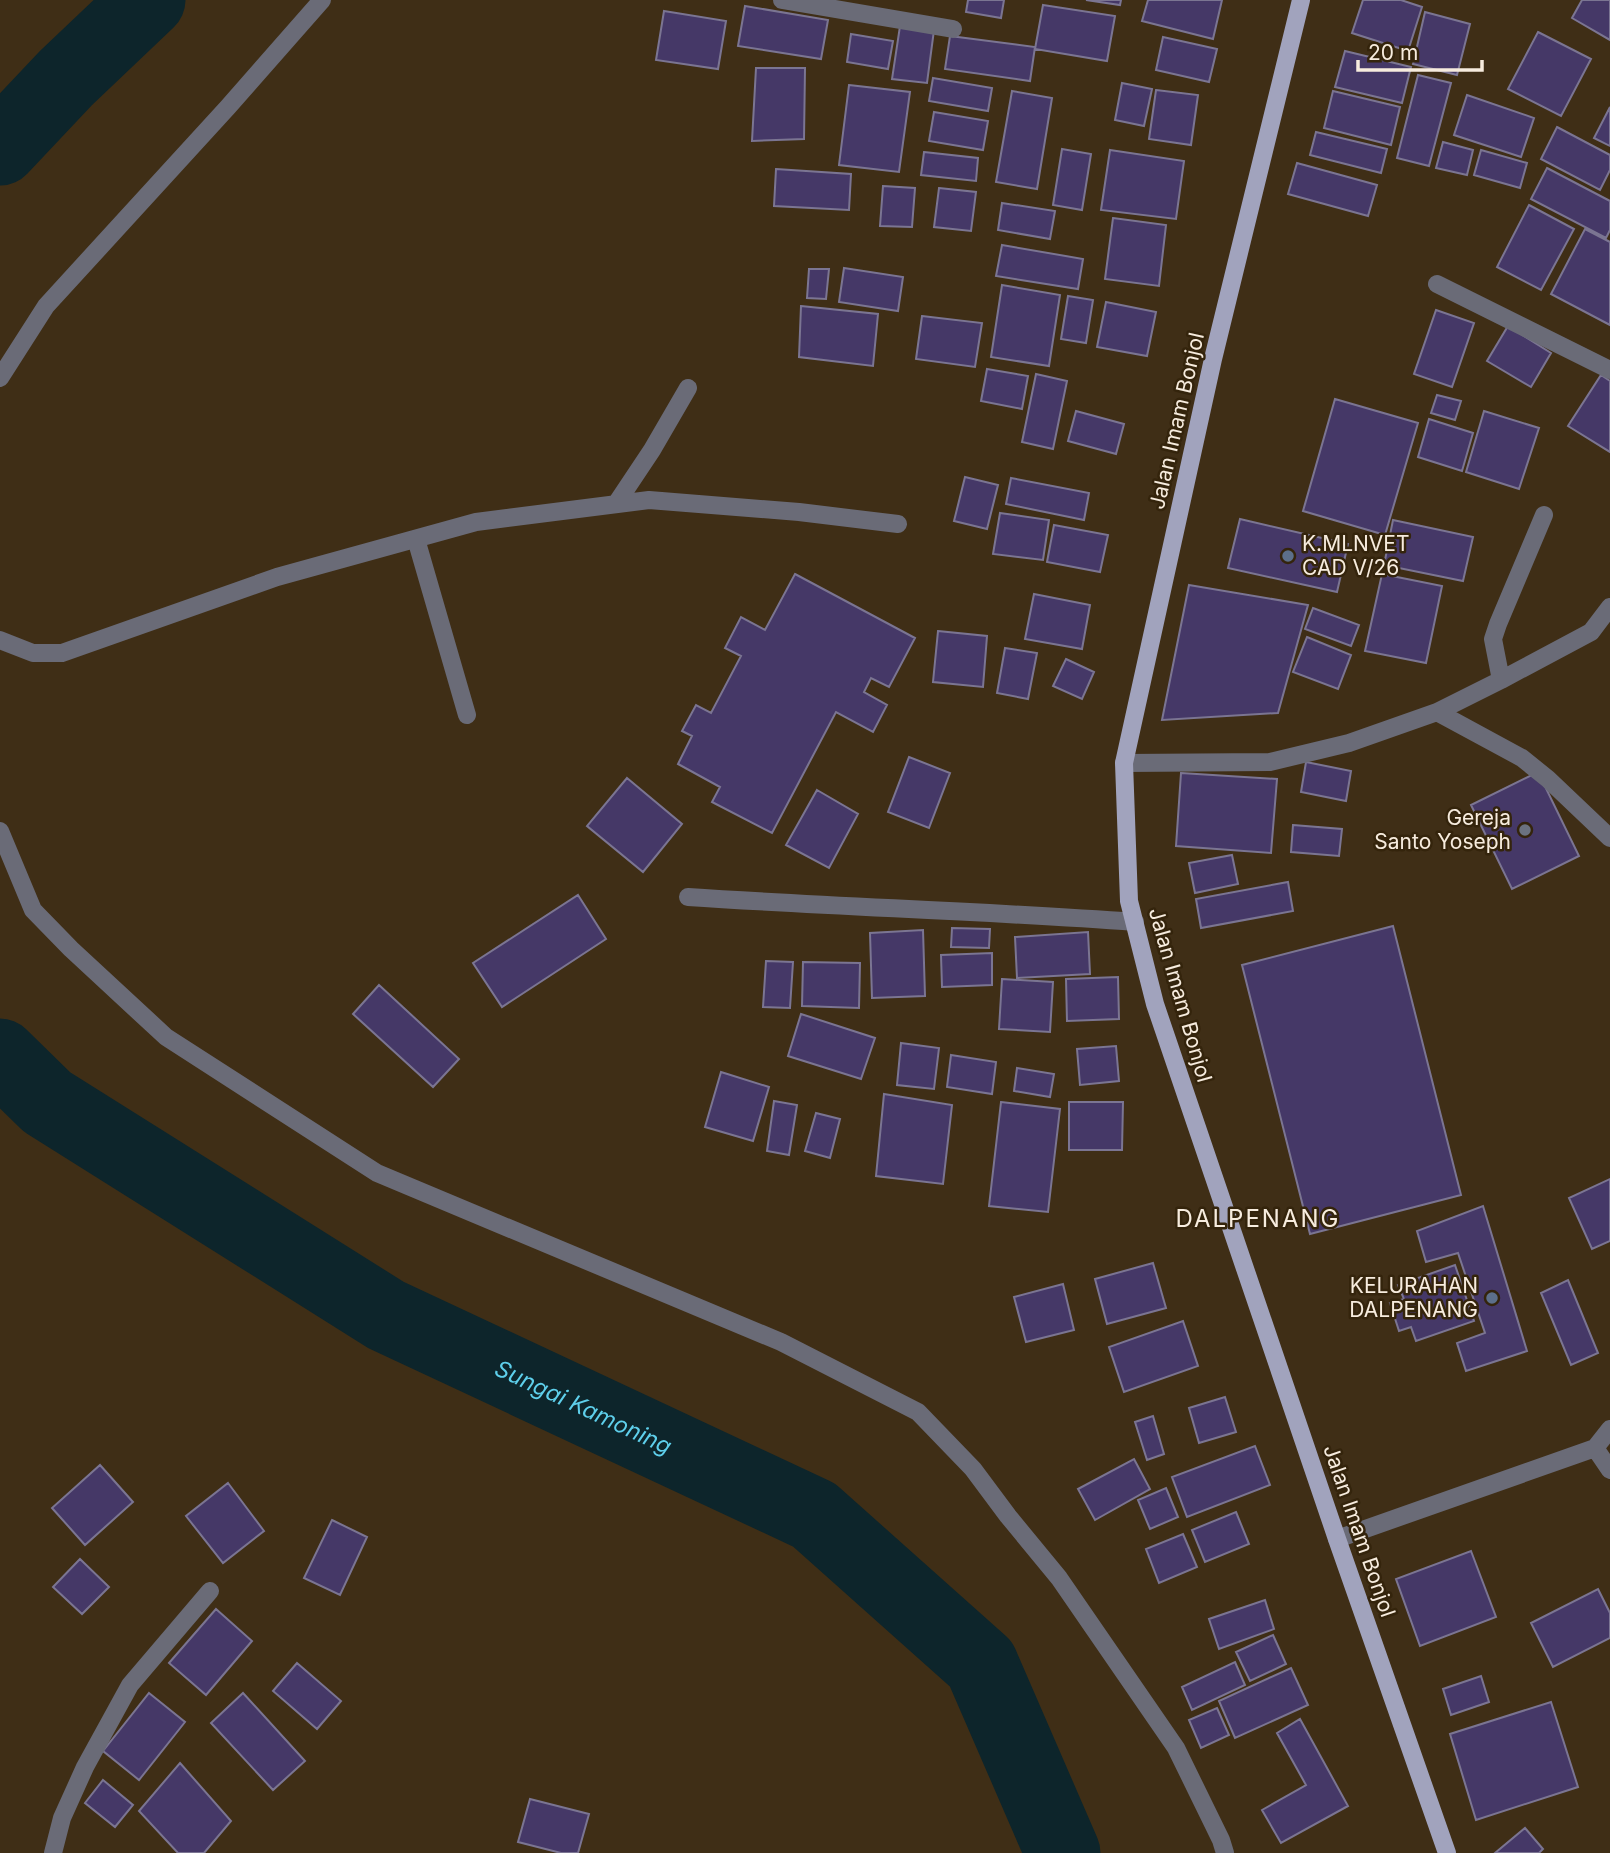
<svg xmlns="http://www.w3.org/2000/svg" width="1610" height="1853" font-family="Inter,sans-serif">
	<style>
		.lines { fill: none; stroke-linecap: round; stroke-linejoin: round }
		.river { stroke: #0d252b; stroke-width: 75 }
		.building { fill: #453867; stroke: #7b7592; stroke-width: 2 }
		.minor { stroke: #6a6b77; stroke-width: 18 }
		.major { stroke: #a1a3bd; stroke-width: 18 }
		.service-dot { fill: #5c6f8a; stroke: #34240c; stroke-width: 2.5 }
		.worship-dot { fill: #6b7280; stroke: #34240c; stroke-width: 2.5 }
		.labels { text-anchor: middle; stroke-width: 5; stroke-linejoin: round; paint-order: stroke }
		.street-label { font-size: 21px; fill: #f7ecde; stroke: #34240c }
		.poi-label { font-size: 21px; fill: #f7ecde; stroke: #34240c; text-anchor: end }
		.water-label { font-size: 23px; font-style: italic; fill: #5ecfeb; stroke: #34240c }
		.quarter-label { font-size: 24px; letter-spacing: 2px; fill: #f7ecde; stroke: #34240c }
	</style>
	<rect width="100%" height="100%" fill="#3f2e16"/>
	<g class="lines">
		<g class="river">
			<path d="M 0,148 L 66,78 L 148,0"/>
			<path id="s1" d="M 0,1056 L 47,1102 L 386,1315 L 814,1515 L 981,1664 L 1063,1853"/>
		</g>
	</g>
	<path class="building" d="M 968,0 L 1004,0 L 1001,18 L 966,12 Z
		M 1086,0 L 1121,0 L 1120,5 Z
		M 1148,0 L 1222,0 L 1213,39 L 1142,21 Z
		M 1363,0 L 1401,0 L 1422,7 L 1408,51 L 1352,33 Z
		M 1582,0 L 1610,0 L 1610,40 L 1572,18 Z
		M 1043,5 L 1115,16 L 1107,61 L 1035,49 Z
		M 745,6 L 828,20 L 821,59 L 738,46 Z
		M 664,11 L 726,21 L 718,69 L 656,60 Z
		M 1425,12 L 1470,24 L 1457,75 L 1413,64 Z
		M 900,26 L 934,30 L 927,83 L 892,79 Z
		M 1538,32 L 1591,59 L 1561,116 L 1508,89 Z
		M 851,34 L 893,41 L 888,69 L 847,62 Z
		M 950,36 L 1035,47 L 1030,81 L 945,69 Z
		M 1163,37 L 1217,49 L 1209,82 L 1156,70 Z
		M 1345,51 L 1411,67 L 1402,103 L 1335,87 Z
		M 756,68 L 805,68 L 804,139 L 752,141 Z
		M 1418,75 L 1451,83 L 1429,166 L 1397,158 Z
		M 933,78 L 992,88 L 988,111 L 929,101 Z
		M 1122,83 L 1152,89 L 1144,126 L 1115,120 Z
		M 849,85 L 910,92 L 899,172 L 839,165 Z
		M 1156,90 L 1198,95 L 1191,145 L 1149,139 Z
		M 1012,91 L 1052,98 L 1037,189 L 996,182 Z
		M 1333,91 L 1400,107 L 1391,145 L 1324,128 Z
		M 1467,95 L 1534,118 L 1521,157 L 1454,135 Z
		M 1610,107 L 1610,146 L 1594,138 Z
		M 934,112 L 988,121 L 983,150 L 929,141 Z
		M 1557,127 L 1610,155 L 1610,170 L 1600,190 L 1541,159 Z
		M 1316,132 L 1387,149 L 1381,173 L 1310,155 Z
		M 1443,142 L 1473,150 L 1467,175 L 1436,168 Z
		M 1062,149 L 1091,154 L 1082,210 L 1053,205 Z
		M 1110,150 L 1184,161 L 1176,219 L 1101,210 Z
		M 1481,150 L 1527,163 L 1520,188 L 1474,175 Z
		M 924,152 L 978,158 L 976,181 L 921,175 Z
		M 1297,163 L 1377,185 L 1368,216 L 1288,194 Z
		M 1547,168 L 1610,201 L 1610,230 L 1606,238 L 1531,199 Z
		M 776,169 L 851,174 L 849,210 L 774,206 Z
		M 883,186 L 915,188 L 912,227 L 880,226 Z
		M 939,188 L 976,192 L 971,231 L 934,227 Z
		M 1002,203 L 1055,211 L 1050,239 L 998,230 Z
		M 1529,205 L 1574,229 L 1541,290 L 1497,267 Z
		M 1113,218 L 1166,225 L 1159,286 L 1105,279 Z
		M 1585,229 L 1610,242 L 1610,325 L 1551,294 Z
		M 1002,245 L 1083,259 L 1078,289 L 996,276 Z
		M 844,268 L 903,277 L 898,311 L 839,302 Z
		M 809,269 L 829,269 L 826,299 L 807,298 Z
		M 1002,285 L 1060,295 L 1049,366 L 991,357 Z
		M 1068,296 L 1093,300 L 1086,343 L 1061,339 Z
		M 1106,302 L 1156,312 L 1147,356 L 1097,347 Z
		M 801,306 L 878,314 L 873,366 L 799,357 Z
		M 1436,310 L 1474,323 L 1452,387 L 1414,374 Z
		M 922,316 L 982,323 L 975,367 L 916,359 Z
		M 1508,326 L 1551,353 L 1531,387 L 1487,361 Z
		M 987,369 L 1028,376 L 1022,409 L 981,401 Z
		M 1036,374 L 1067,381 L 1053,449 L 1022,442 Z
		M 1601,375 L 1610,381 L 1610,452 L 1568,426 Z
		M 1437,395 L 1461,401 L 1455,420 L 1431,413 Z
		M 1335,399 L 1418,423 L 1385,535 L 1303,511 Z
		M 1076,411 L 1124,424 L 1116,454 L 1068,441 Z
		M 1484,411 L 1539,428 L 1519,489 L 1466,472 Z
		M 1429,419 L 1473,433 L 1462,471 L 1418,457 Z
		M 965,477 L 998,485 L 987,529 L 954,521 Z
		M 1011,478 L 1089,493 L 1084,520 L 1006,504 Z
		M 1000,513 L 1049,520 L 1043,560 L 993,554 Z
		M 1240,519 L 1348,544 L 1337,592 L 1228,568 Z
		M 1393,520 L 1473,537 L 1463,581 L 1384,565 Z
		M 1054,525 L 1108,535 L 1100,572 L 1047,562 Z
		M 795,574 L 915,638 L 889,687 L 871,678 L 864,692 L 887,705 L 873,732 L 836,712 L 772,833 L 712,802 L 720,787 L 678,764 L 692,736 L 682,731 L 696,705 L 711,713 L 741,656 L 725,648 L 741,617 L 765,630 Z
		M 1382,574 L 1442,586 L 1426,663 L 1365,651 Z
		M 1189,585 L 1308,605 L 1278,713 L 1162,720 Z
		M 1034,594 L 1090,605 L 1082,649 L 1025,639 Z
		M 1313,608 L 1359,625 L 1351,646 L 1305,629 Z
		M 938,631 L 987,636 L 983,687 L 933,682 Z
		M 1307,637 L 1351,655 L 1338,689 L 1293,672 Z
		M 1005,648 L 1037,653 L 1028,699 L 997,693 Z
		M 1066,659 L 1094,672 L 1082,699 L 1053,686 Z
		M 909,757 L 950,773 L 929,828 L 888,812 Z
		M 1306,762 L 1351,771 L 1346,801 L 1301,792 Z
		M 1538,772 L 1579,856 L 1512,889 L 1471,805 Z
		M 1181,773 L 1277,779 L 1271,853 L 1176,846 Z
		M 627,778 L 682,824 L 643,872 L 587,826 Z
		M 817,790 L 858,814 L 829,868 L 786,845 Z
		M 1293,825 L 1342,829 L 1339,856 L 1291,852 Z
		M 1232,855 L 1238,884 L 1195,893 L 1189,863 Z
		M 1288,882 L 1293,911 L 1201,928 L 1196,899 Z
		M 578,895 L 606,939 L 502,1007 L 473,963 Z
		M 1393,926 L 1461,1195 L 1310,1234 L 1242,965 Z
		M 952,928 L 990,929 L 989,948 L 951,947 Z
		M 923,930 L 925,996 L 872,998 L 870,933 Z
		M 1088,932 L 1090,974 L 1017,978 L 1015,937 Z
		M 992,953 L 992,985 L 942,987 L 941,955 Z
		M 766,961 L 793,962 L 790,1008 L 763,1007 Z
		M 803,962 L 860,963 L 859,1008 L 802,1006 Z
		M 1118,977 L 1119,1019 L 1067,1021 L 1066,979 Z
		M 1002,979 L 1053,982 L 1050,1032 L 999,1029 Z
		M 379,985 L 459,1059 L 433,1087 L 353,1014 Z
		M 801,1014 L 875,1038 L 861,1079 L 788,1056 Z
		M 901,1043 L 939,1048 L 934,1089 L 897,1085 Z
		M 1116,1046 L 1119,1081 L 1080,1085 L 1077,1049 Z
		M 951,1055 L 996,1062 L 992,1094 L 947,1087 Z
		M 1017,1068 L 1054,1074 L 1050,1097 L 1014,1091 Z
		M 721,1072 L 769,1087 L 753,1141 L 705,1127 Z
		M 884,1094 L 952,1105 L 943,1184 L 876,1176 Z
		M 774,1101 L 797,1105 L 789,1155 L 767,1151 Z
		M 1001,1102 L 1060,1109 L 1048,1212 L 989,1206 Z
		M 1069,1102 L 1123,1102 L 1122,1150 L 1069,1150 Z
		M 816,1113 L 840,1119 L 830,1158 L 805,1151 Z
		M 1610,1179 L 1610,1241 L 1592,1249 L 1569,1198 Z
		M 1483,1206 L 1527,1351 L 1466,1371 L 1457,1343 L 1485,1333 L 1458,1253 L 1426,1262 L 1417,1231 Z
		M 1153,1263 L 1166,1308 L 1107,1324 L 1095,1279 Z
		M 1455,1265 L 1474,1321 L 1416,1341 L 1411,1327 L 1399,1331 L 1390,1303 L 1404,1299 L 1398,1285 Z
		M 1568,1280 L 1598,1353 L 1571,1365 L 1541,1293 Z
		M 1063,1284 L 1074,1330 L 1026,1342 L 1014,1297 Z
		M 1183,1321 L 1198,1366 L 1124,1392 L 1109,1347 Z
		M 1225,1397 L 1236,1432 L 1199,1443 L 1189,1408 Z
		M 1153,1416 L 1164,1454 L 1147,1460 L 1135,1422 Z
		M 1255,1446 L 1270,1485 L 1187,1517 L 1172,1477 Z
		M 1134,1459 L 1150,1489 L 1095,1520 L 1078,1489 Z
		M 100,1465 L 133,1502 L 85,1545 L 52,1508 Z
		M 228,1483 L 264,1531 L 223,1563 L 186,1516 Z
		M 1166,1488 L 1178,1517 L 1150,1529 L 1138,1500 Z
		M 1236,1512 L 1249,1544 L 1205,1562 L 1192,1530 Z
		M 332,1520 L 367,1537 L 340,1595 L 304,1578 Z
		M 1183,1534 L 1197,1567 L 1159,1583 L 1146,1549 Z
		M 1471,1551 L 1496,1617 L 1420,1646 L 1396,1579 Z
		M 80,1559 L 109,1587 L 82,1614 L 53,1587 Z
		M 1598,1589 L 1610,1613 L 1610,1638 L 1553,1667 L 1531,1623 Z
		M 1265,1600 L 1274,1629 L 1219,1649 L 1209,1619 Z
		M 216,1609 L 252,1641 L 206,1695 L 169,1663 Z
		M 1273,1635 L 1286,1664 L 1250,1681 L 1236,1652 Z
		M 1235,1662 L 1245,1685 L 1192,1710 L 1182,1687 Z
		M 297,1663 L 341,1701 L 317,1729 L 273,1691 Z
		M 1291,1668 L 1308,1705 L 1235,1738 L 1219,1701 Z
		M 1481,1676 L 1489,1702 L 1451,1715 L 1443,1689 Z
		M 149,1693 L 185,1722 L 139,1780 L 103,1751 Z
		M 243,1693 L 305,1761 L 273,1790 L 211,1723 Z
		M 1551,1702 L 1578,1787 L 1476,1820 L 1450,1734 Z
		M 1217,1708 L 1229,1735 L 1201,1748 L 1189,1720 Z
		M 1300,1719 L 1348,1806 L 1281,1843 L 1262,1810 L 1306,1785 L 1277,1733 Z
		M 180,1763 L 231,1821 L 204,1853 L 178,1853 L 139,1811 Z
		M 103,1780 L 133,1805 L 115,1827 L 85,1803 Z
		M 530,1799 L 589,1814 L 578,1853 L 561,1853 L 518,1842 Z
		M 1525,1828 L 1543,1849 L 1539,1853 L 1495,1853 Z"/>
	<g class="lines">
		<path class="minor" d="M 782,0 L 953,29
			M 1437,284 L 1610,370
			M 0,378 L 46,306 L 228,107 L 322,0
			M 616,504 L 652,450 L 688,388
			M 416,539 L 467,715
			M 0,640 L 33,653 L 62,653 L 277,577 L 476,522 L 649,500 L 799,512 L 898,524
			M 1501,680 L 1493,639 L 1498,624 L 1544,515
			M 1437,712 L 1522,758 L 1548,779 L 1610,838
			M 1124,763 L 1270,762 L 1349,743 L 1437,712 L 1501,680 L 1591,632 L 1610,607
			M 0,831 L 33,910 L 71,949 L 166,1037 L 377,1173 L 781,1342 L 918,1412 L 973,1469 L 1008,1516 L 1059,1578 L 1176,1748 L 1221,1840 L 1225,1853
			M 688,897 C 837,907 986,911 1135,922
			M 1595,1448 L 1610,1470
			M 1337,1539 L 1595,1448 L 1610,1429
			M 53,1853 L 62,1818 L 85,1767 L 130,1685 L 210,1591"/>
		<path class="major" d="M 1301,0 L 1213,359 L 1124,763 L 1129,901 L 1155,1004 L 1337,1539 L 1447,1853"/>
	</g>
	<g class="service-dot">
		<circle cx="1288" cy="556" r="7"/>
		<circle cx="1492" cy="1298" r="7"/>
	</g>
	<circle class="worship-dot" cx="1525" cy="830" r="7"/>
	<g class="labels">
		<g class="street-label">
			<text transform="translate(1177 421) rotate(-77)" y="7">Jalan Imam Bonjol</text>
			<text transform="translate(1180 995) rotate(74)" y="7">Jalan Imam Bonjol</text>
			<text transform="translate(1359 1531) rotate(71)" y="7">Jalan Imam Bonjol</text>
		</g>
		<g class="poi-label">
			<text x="1302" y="551" text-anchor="start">K.MLNVET<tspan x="1302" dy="24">CAD V/26</tspan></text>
			<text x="1511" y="825">Gereja<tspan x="1511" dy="24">Santo Yoseph</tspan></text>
			<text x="1478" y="1293">KELURAHAN<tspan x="1478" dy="24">DALPENANG</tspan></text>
		</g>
		<g class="water-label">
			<text dy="8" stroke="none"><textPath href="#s1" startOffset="684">Sungai Kamoning</textPath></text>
		</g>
		<g class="quarter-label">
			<text x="1258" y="1227">DALPENANG</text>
		</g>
	</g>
	<path d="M1358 60v10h124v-10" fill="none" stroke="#f7ecde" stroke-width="3.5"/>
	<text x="1368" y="60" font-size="21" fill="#f7ecde" stroke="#34240c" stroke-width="5" paint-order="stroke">20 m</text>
</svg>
